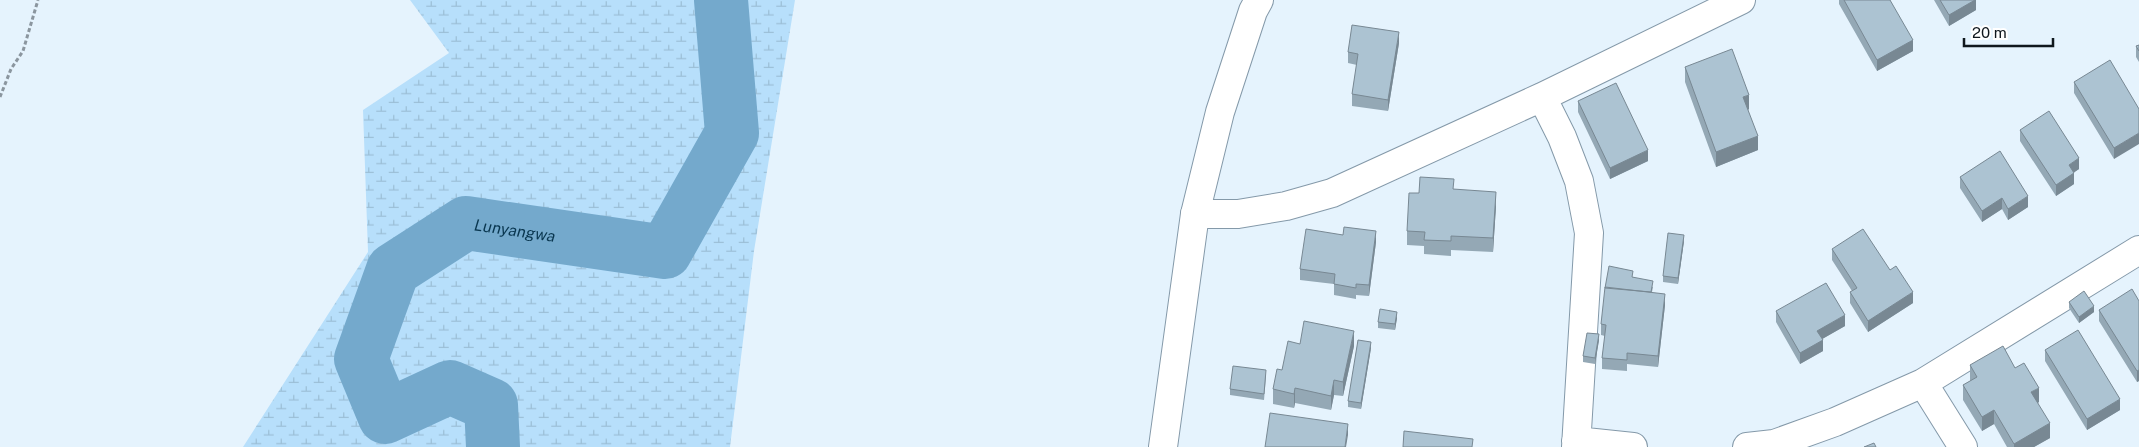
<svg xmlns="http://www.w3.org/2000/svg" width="2139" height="447" font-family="'Public Sans',sans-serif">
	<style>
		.wetland { fill: url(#wetland-marsh) }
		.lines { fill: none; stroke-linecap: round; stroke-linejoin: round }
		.river { stroke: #74a9cc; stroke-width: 54 }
		.minor-casing { stroke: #8499a9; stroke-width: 30 }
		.tertiary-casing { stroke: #8499a9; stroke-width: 30 }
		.path { stroke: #8b969f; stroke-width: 3; stroke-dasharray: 4 2.5; stroke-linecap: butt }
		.minor { stroke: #fff; stroke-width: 28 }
		.tertiary { stroke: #fff; stroke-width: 28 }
		.wall { fill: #94a8b5 }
		.shaded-wall { fill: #788893 }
		.building { fill: #acc3d2; stroke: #788893 }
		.labels { text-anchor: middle; stroke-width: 5; stroke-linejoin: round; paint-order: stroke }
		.water-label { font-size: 16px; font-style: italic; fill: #09364f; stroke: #fff }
	</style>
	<defs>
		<pattern id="wetland-marsh" width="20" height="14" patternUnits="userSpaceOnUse" patternTransform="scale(1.25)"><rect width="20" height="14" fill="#b7dffb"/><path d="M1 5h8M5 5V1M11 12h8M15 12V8" fill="none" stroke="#9cbfd7"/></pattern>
	</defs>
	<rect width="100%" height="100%" fill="#e5f3fd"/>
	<path class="wetland" d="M 410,0 L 795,0 L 754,251 L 730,447 L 243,447 L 368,252 L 363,110 L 449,53 Z"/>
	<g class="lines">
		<path class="river" id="s1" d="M 493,447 L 491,405 L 450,387 L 385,417 L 361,359 L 393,270 L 466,223 L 665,252 L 732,133 L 721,0"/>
		<g class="minor-casing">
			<path id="minor" d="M 1542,97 L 1562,137 L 1579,181 L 1589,233 L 1576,447
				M 1195,214 L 1238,214 L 1286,206 L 1332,193 L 1542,97 L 1741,0
				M 1923,383 L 1963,447
				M 1576,441 L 1633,447
				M 1747,447 L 1774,444 L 1835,422 L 1923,383 L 2139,250"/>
		</g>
		<g class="tertiary-casing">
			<path id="tertiary" d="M 1163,447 L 1195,214 L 1220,112 L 1253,11 L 1259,0"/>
		</g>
		<path class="path" d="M 0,97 L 11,69 L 23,51 L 38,0"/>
		<use href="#minor" class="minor"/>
		<use href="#tertiary" class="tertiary"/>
	</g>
	<path class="wall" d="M 1839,0 L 1890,0 L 1913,51 L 1877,71 L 1839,4 Z
		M 1934,0 L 1976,0 L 1976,10 L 1949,26 Z
		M 1399,43 L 1388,111 L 1352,106 L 1352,94 L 1357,65 L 1348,63 L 1348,52 Z
		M 2139,45 L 2139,62 L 2136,57 L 2136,46 Z
		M 1685,67 L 1749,109 L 1748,110 L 1758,150 L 1716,167 L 1685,82 Z
		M 2074,82 L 2139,109 L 2114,159 L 2074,93 Z
		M 1578,101 L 1648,161 L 1610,179 L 1578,112 Z
		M 2020,130 L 2079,169 L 2074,172 L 2074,184 L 2056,196 L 2020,141 Z
		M 1960,177 L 2028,207 L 2008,220 L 2002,209 L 1982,222 L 1960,188 Z
		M 1454,189 L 1496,206 L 1493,252 L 1451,250 L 1451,256 L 1424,254 L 1424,246 L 1407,245 L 1407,231 L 1419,193 Z
		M 1684,241 L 1678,284 L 1663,282 L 1663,276 Z
		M 1376,242 L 1369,296 L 1356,295 L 1356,299 L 1334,295 L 1334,284 L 1300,280 L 1300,269 Z
		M 1832,249 L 1890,270 L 1913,303 L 1868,332 L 1850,303 L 1850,292 L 1852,291 L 1832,260 Z
		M 1633,277 L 1653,287 L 1652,292 L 1665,305 L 1658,367 L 1627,364 L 1627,371 L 1602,369 L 1602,358 L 1605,336 L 1601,335 L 1601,324 Z
		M 2139,301 L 2139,381 L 2137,382 L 2099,321 L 2099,310 Z
		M 2069,302 L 2094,312 L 2079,323 L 2069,308 Z
		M 1776,311 L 1845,326 L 1822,339 L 1823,351 L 1800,364 L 1776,322 Z
		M 1397,318 L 1395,330 L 1378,328 L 1378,322 Z
		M 1599,340 L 1595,364 L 1583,362 L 1583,356 Z
		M 1300,344 L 1354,346 L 1343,396 L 1334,395 L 1331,410 L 1295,403 L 1294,408 L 1273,404 L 1273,389 L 1282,370 Z
		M 1371,348 L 1361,409 L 1348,407 L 1348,401 Z
		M 2045,350 L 2120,410 L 2087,430 L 2045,361 Z
		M 1970,365 L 2015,368 L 2039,402 L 2038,403 L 2050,438 L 2034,447 L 2007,447 L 1994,424 L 1982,431 L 1963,400 L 1963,385 L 1970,381 Z
		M 1266,376 L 1264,400 L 1230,395 L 1230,389 Z"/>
	<path class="shaded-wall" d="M 1975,0 L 1976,0 L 1976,10 L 1949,26 L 1949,15 Z
		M 1399,32 L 1399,43 L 1388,111 L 1388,100 Z
		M 1913,40 L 1913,51 L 1877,71 L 1877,60 Z
		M 1749,95 L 1749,109 L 1743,112 L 1743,97 Z
		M 2139,133 L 2139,144 L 2114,159 L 2114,148 Z
		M 1758,136 L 1758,150 L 1716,167 L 1716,152 Z
		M 1648,150 L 1648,161 L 1610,179 L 1610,168 Z
		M 2079,158 L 2079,169 L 2069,176 L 2069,165 Z
		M 2074,173 L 2074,184 L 2056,196 L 2056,185 Z
		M 1496,192 L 1496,206 L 1493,252 L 1493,238 Z
		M 2028,196 L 2028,207 L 2008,220 L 2008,209 Z
		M 2002,198 L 2002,209 L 1982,222 L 1982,211 Z
		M 1376,231 L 1376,242 L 1369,296 L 1369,285 Z
		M 1684,235 L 1684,241 L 1678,284 L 1678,278 Z
		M 1913,292 L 1913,303 L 1868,332 L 1868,321 Z
		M 1665,294 L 1665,305 L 1658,367 L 1658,356 Z
		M 2094,306 L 2094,312 L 2079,323 L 2079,317 Z
		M 1397,312 L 1397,318 L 1395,330 L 1395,324 Z
		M 1845,315 L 1845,326 L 1817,342 L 1817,331 Z
		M 1354,331 L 1354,346 L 1343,396 L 1343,382 Z
		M 1599,334 L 1599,340 L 1595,364 L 1595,358 Z
		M 1823,340 L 1823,351 L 1800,364 L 1800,353 Z
		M 1371,342 L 1371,348 L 1361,409 L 1361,403 Z
		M 2139,370 L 2139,381 L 2137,382 L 2137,371 Z
		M 1334,380 L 1334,395 L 1331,410 L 1331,396 Z
		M 1295,388 L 1295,403 L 1294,408 L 1294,394 Z
		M 2039,388 L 2039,402 L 2031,406 L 2031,392 Z
		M 2120,399 L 2120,410 L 2087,430 L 2087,419 Z
		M 1994,410 L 1994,424 L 1982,431 L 1982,417 Z
		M 2050,423 L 2050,438 L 2034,447 L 2014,447 L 2014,444 Z
		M 1348,424 L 1348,435 L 1346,447 L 1345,447 Z"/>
	<path class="building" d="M 1844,0 L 1890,0 L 1913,40 L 1877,60 Z
		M 1940,0 L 1975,0 L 1949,15 Z
		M 1352,25 L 1399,32 L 1388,100 L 1352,94 L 1358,54 L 1348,52 Z
		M 2139,45 L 2139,51 L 2136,46 Z
		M 1732,49 L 1749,95 L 1743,97 L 1758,136 L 1716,152 L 1685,67 Z
		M 2110,60 L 2139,109 L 2139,133 L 2114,148 L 2074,82 Z
		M 1616,83 L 1648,150 L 1610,168 L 1578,101 Z
		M 2049,111 L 2079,158 L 2069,165 L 2074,173 L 2056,185 L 2020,130 Z
		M 2000,151 L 2028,196 L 2008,209 L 2002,198 L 1982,211 L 1960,177 Z
		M 1420,177 L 1454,179 L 1453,189 L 1496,192 L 1493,238 L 1451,236 L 1451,241 L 1424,240 L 1425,232 L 1407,231 L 1409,193 L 1419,193 Z
		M 1344,227 L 1376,231 L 1369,285 L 1356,284 L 1356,288 L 1334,284 L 1335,274 L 1300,269 L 1306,229 L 1343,235 Z
		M 1863,229 L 1890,270 L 1896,266 L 1913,292 L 1868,321 L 1850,292 L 1857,288 L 1832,249 Z
		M 1668,233 L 1684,235 L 1678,278 L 1663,276 Z
		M 1609,266 L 1633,271 L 1632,277 L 1653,281 L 1651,292 L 1605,288 Z
		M 1826,283 L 1845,315 L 1817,331 L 1823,340 L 1800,353 L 1776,311 Z
		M 1605,287 L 1665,294 L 1658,356 L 1627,353 L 1627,360 L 1602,358 L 1606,325 L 1601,324 Z
		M 2132,289 L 2139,301 L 2139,370 L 2137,371 L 2099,310 Z
		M 2084,291 L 2094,306 L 2079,317 L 2069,302 Z
		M 1380,309 L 1397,312 L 1395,324 L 1378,322 Z
		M 1304,321 L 1354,331 L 1343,382 L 1334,380 L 1331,396 L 1295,388 L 1294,394 L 1273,389 L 1277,369 L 1282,370 L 1288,341 L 1300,344 Z
		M 2078,330 L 2120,399 L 2087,419 L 2045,350 Z
		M 1587,333 L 1599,334 L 1595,358 L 1583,356 Z
		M 1358,340 L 1371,342 L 1361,403 L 1348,401 Z
		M 2003,346 L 2015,368 L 2024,363 L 2039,388 L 2031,392 L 2050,423 L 2014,444 L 1994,410 L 1982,417 L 1963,385 L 1977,377 L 1970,365 Z
		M 1233,366 L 1266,370 L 1264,394 L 1230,389 Z
		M 1270,413 L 1348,424 L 1345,447 L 1265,447 Z
		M 1404,431 L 1473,439 L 1472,447 L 1403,447 Z
		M 1874,443 L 1876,447 L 1864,447 Z"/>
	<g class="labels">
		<g class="water-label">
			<text dy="6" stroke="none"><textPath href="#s1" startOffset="452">Lunyangwa</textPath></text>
		</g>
	</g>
	<path d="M1964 38v8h89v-8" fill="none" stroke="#0f171d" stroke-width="2.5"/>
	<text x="1972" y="38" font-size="15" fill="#0f171d" stroke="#ffffff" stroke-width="4" paint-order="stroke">20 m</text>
</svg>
